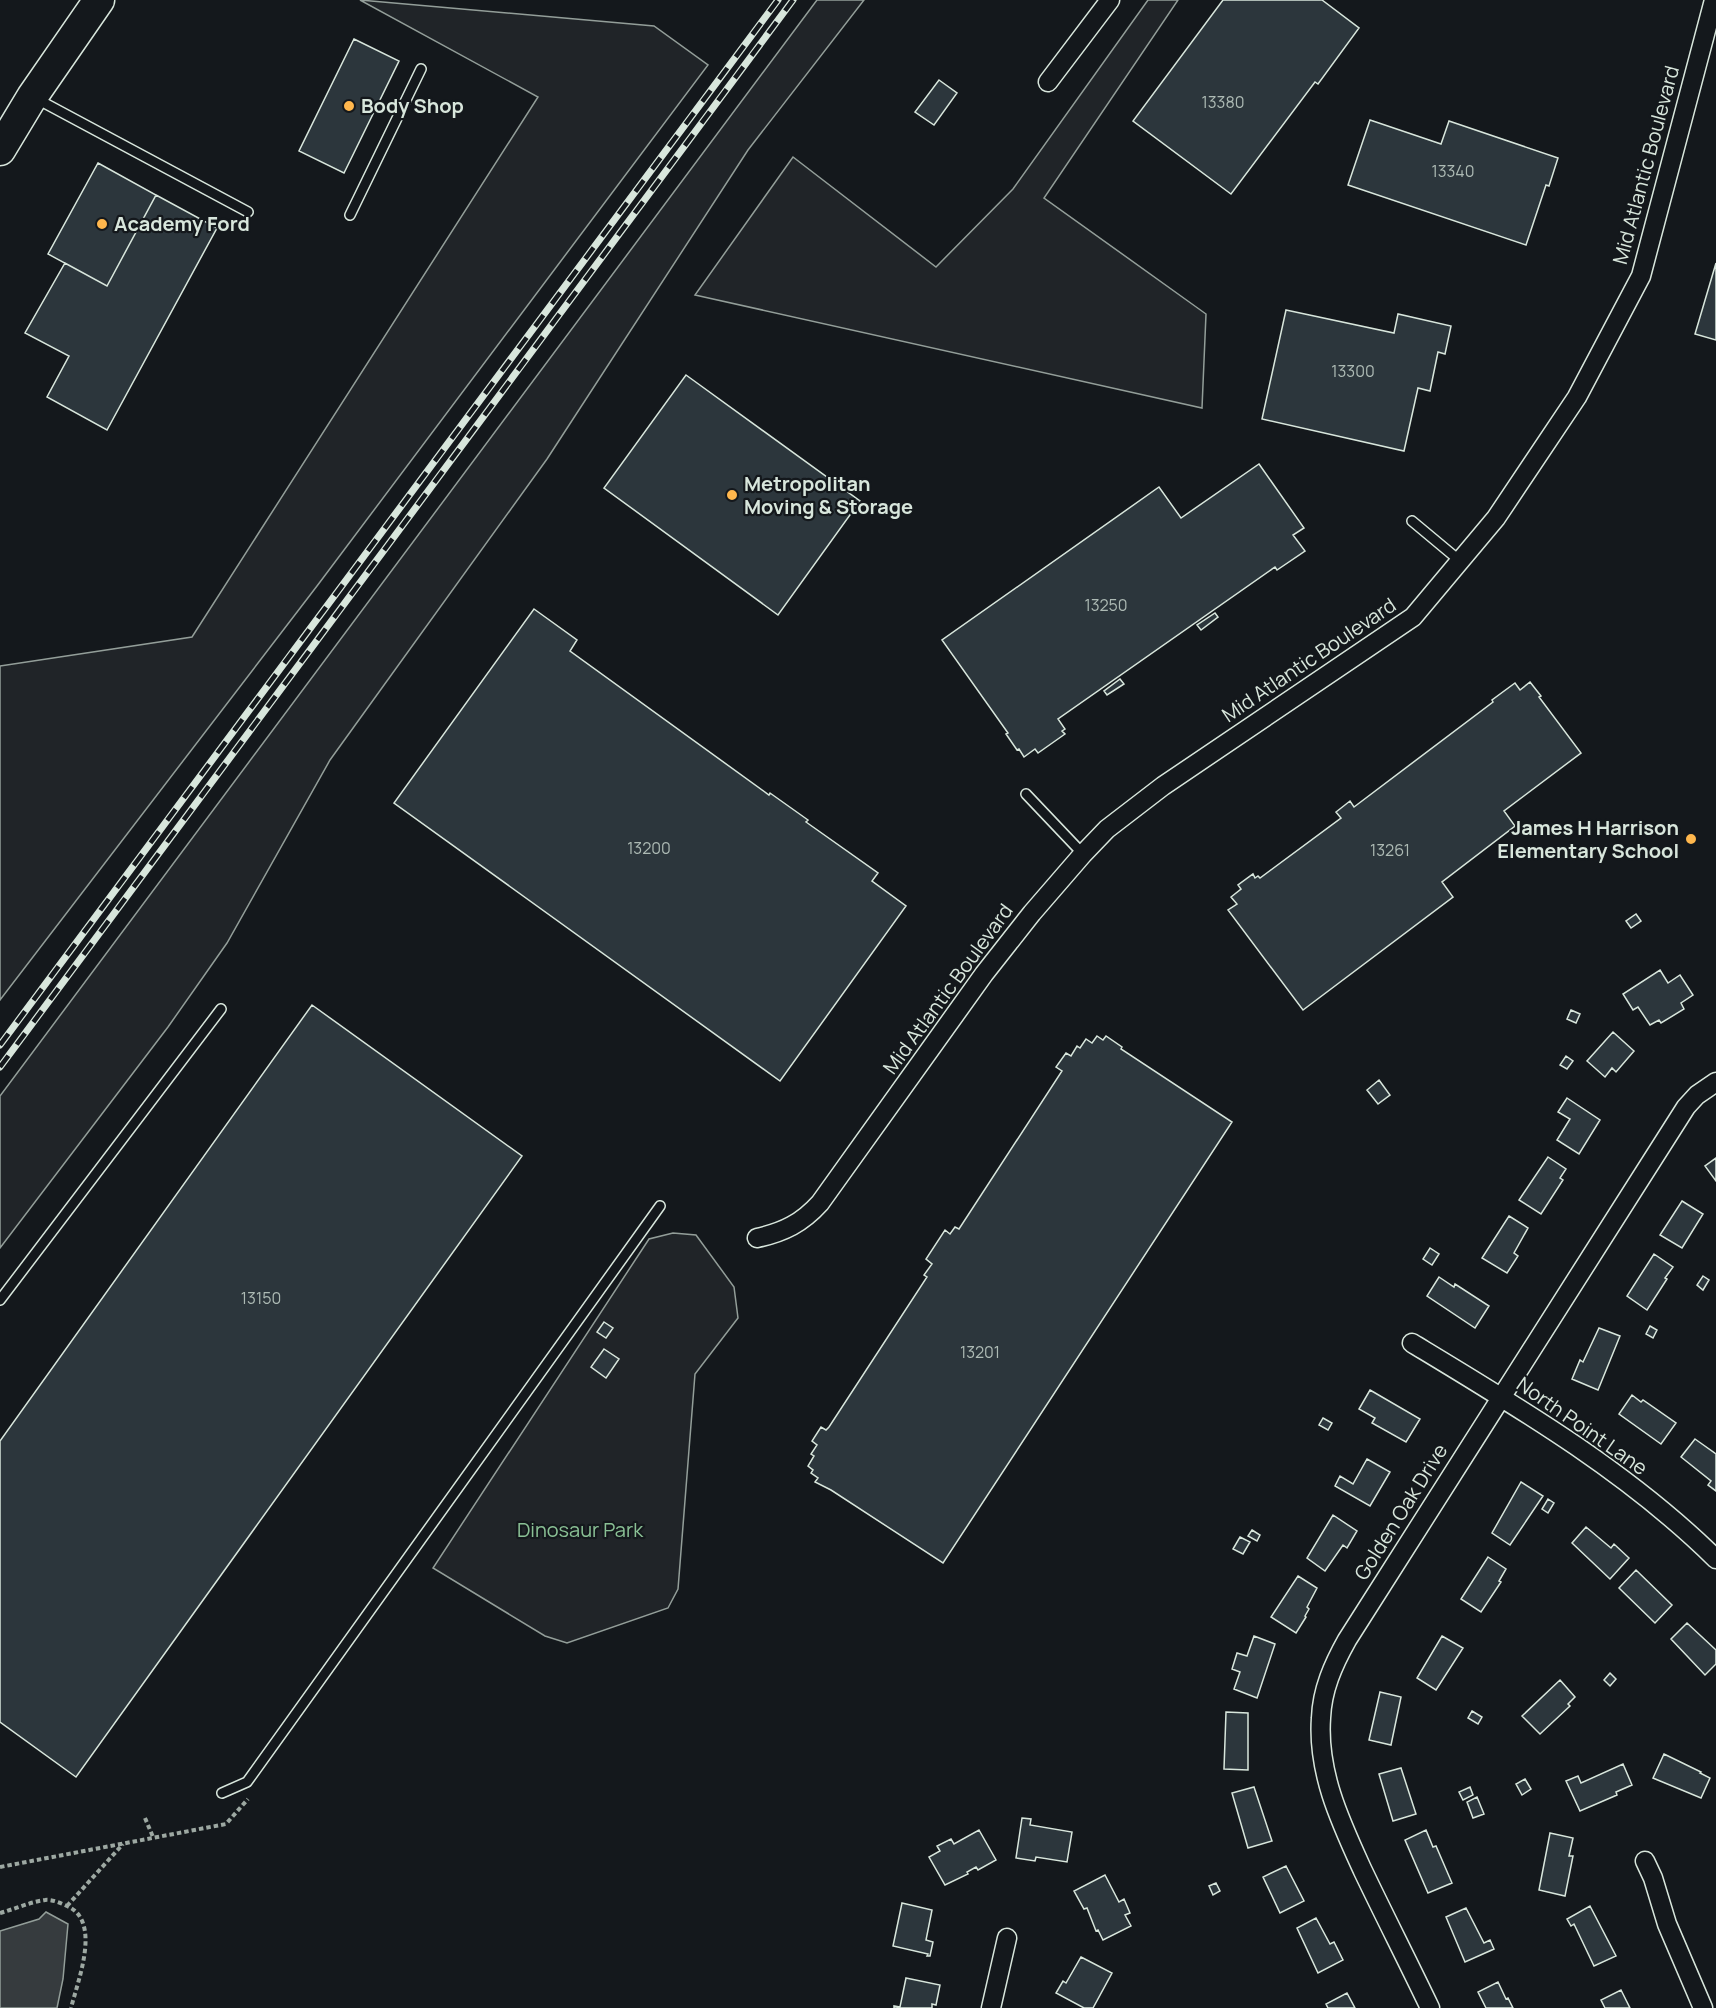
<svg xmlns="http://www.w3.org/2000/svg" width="1716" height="2008" font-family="Manrope,sans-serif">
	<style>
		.green { fill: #202428; stroke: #939e99; stroke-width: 1.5 }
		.water { fill: #363b3e; stroke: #939e99; stroke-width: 1.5 }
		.building { fill: #2c363c; stroke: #d8e6dc; stroke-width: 1.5 }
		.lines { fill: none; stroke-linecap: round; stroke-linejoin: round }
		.service-casing { stroke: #d8e6dc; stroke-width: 12 }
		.minor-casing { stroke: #d8e6dc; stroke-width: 21 }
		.primary-casing { stroke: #d8e6dc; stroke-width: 33 }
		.path { stroke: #9da8a2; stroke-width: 4; stroke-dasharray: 4.5 3; stroke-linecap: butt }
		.service { stroke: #14181c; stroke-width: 9 }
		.minor { stroke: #14181c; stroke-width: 18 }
		.primary { stroke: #14181c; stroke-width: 30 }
		.rail-casing { stroke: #d8e6dc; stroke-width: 7 }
		.rail { stroke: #14181c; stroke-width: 4.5; stroke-dasharray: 14; stroke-linecap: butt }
		.poi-dot { fill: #ffb74d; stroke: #14181c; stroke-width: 2 }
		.labels { text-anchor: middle; stroke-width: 4.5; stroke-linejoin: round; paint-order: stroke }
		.number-label { font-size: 16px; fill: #adbab4 }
		.poi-label { font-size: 20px; font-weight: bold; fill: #d8e6dc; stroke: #14181c; text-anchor: start }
		.street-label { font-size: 20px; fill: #d8e6dc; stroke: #14181c }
		.park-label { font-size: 20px; fill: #8ac095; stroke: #14181c }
	</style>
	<rect width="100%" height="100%" fill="#14181c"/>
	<path class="green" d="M 360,0 L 654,26 L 708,65 L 317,586 L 0,1000 L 0,666 L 192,637 L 538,97 Z
		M 817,0 L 864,0 L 748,150 L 547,459 L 330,760 L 227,943 L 168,1027 L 0,1248 L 0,1096 Z
		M 1148,0 L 1178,0 L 1044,198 L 1206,314 L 1202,408 L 695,295 L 793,157 L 936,267 L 1013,189 Z
		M 673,1233 L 696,1235 L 734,1287 L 738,1318 L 695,1374 L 678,1589 L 668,1608 L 567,1643 L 545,1636 L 433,1568 L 649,1239 Z"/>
	<path class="water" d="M 46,1912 L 68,1924 L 63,1979 L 57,2008 L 0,2008 L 0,1931 L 39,1919 Z"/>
	<path class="building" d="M 1223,0 L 1322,0 L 1359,28 L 1318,84 L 1315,82 L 1231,194 L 1133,121 Z
		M 354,39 L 399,61 L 344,173 L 299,151 Z
		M 939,80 L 957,93 L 934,125 L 915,112 Z
		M 1370,120 L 1441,144 L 1449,121 L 1558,158 L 1549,186 L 1546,185 L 1526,245 L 1348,185 Z
		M 98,163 L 156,195 L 107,286 L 48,254 Z
		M 156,195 L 217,228 L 107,430 L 47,397 L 69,356 L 25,333 L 65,263 L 107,286 Z
		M 1716,263 L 1716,340 L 1695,334 Z
		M 1286,310 L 1394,333 L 1398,314 L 1451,326 L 1445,354 L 1438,352 L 1430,391 L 1418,388 L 1404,451 L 1262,419 Z
		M 686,375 L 860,501 L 778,615 L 604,488 Z
		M 1259,464 L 1304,528 L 1293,535 L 1305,551 L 1277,570 L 1275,567 L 1058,719 L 1065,729 L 1062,731 L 1065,734 L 1038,753 L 1035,749 L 1024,757 L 1019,749 L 1017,750 L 1006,734 L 1008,733 L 942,640 L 1159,487 L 1181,518 Z
		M 534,609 L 577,640 L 570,651 L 769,795 L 770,793 L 808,820 L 806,822 L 878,873 L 872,881 L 906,906 L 780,1081 L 394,803 Z
		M 1215,613 L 1218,617 L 1201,630 L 1197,625 Z
		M 1120,679 L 1124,684 L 1107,695 L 1104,691 Z
		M 1530,682 L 1541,696 L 1539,697 L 1581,753 L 1504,811 L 1515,826 L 1442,882 L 1453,897 L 1303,1010 L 1228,910 L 1237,904 L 1231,897 L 1241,889 L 1238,885 L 1253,874 L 1255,878 L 1258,876 L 1260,878 L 1341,818 L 1336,812 L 1350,801 L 1354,807 L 1493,702 L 1492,700 L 1515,683 L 1520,690 Z
		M 1636,914 L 1641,921 L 1631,928 L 1626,921 Z
		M 1660,970 L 1668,983 L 1680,975 L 1693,995 L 1681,1003 L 1684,1009 L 1661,1023 L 1659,1020 L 1650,1025 L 1638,1007 L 1633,1010 L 1623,994 Z
		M 312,1005 L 522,1156 L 76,1777 L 0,1722 L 0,1441 Z
		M 1571,1010 L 1580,1014 L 1576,1023 L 1567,1019 Z
		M 1613,1032 L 1634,1051 L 1616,1072 L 1612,1068 L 1605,1077 L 1587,1061 Z
		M 1097,1036 L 1103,1040 L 1106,1036 L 1122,1047 L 1121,1049 L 1232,1122 L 943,1563 L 831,1490 L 815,1482 L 818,1478 L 811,1473 L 813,1470 L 808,1466 L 814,1456 L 811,1454 L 817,1445 L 812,1441 L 821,1427 L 826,1430 L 829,1427 L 927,1277 L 924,1275 L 932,1264 L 926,1259 L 945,1230 L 950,1234 L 955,1227 L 959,1229 L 1062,1071 L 1056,1067 L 1066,1053 L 1071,1056 L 1077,1046 L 1080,1048 L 1086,1039 L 1092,1043 Z
		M 1566,1056 L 1573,1061 L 1567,1069 L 1560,1065 Z
		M 1379,1080 L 1390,1095 L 1378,1104 L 1367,1090 Z
		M 1567,1098 L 1600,1120 L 1579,1154 L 1557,1140 L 1570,1119 L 1558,1112 Z
		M 1548,1157 L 1566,1169 L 1560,1178 L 1563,1180 L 1541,1214 L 1519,1200 Z
		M 1716,1158 L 1716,1181 L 1705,1166 Z
		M 1682,1201 L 1703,1214 L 1682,1248 L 1660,1235 Z
		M 1509,1216 L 1528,1228 L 1514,1253 L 1518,1256 L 1507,1273 L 1482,1258 Z
		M 1430,1248 L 1439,1254 L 1432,1265 L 1423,1259 Z
		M 1654,1254 L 1673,1267 L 1665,1278 L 1667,1279 L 1647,1310 L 1627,1296 Z
		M 1703,1276 L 1709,1280 L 1703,1290 L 1697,1285 Z
		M 1439,1277 L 1454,1287 L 1455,1284 L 1489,1306 L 1475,1328 L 1427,1296 Z
		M 604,1322 L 613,1328 L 606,1338 L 597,1332 Z
		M 1650,1326 L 1657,1330 L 1653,1338 L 1646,1334 Z
		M 1599,1328 L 1620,1336 L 1598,1390 L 1572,1379 L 1580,1360 L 1583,1362 Z
		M 604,1349 L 619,1359 L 606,1378 L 591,1367 Z
		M 1370,1390 L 1420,1419 L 1406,1442 L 1372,1423 L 1375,1418 L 1359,1409 Z
		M 1632,1395 L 1641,1402 L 1643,1400 L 1676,1423 L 1661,1444 L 1619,1414 Z
		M 1323,1418 L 1332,1423 L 1328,1430 L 1319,1425 Z
		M 1695,1439 L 1716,1454 L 1716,1491 L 1708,1485 L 1711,1481 L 1681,1457 Z
		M 1367,1459 L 1390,1472 L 1370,1506 L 1335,1486 L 1340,1476 L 1353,1484 Z
		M 1521,1482 L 1543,1496 L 1510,1545 L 1492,1533 Z
		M 1548,1499 L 1554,1503 L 1548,1513 L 1542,1509 Z
		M 1333,1515 L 1357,1531 L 1347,1548 L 1343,1545 L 1325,1571 L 1307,1558 Z
		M 1586,1527 L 1611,1548 L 1614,1544 L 1629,1558 L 1610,1579 L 1572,1543 Z
		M 1252,1530 L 1260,1535 L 1257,1541 L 1248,1536 Z
		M 1240,1537 L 1250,1542 L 1243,1554 L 1233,1549 Z
		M 1488,1557 L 1506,1569 L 1499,1581 L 1501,1582 L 1481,1612 L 1461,1599 Z
		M 1636,1570 L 1672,1605 L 1655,1623 L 1619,1588 Z
		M 1298,1576 L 1317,1588 L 1307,1607 L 1309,1609 L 1305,1616 L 1306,1617 L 1296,1633 L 1271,1617 Z
		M 1687,1623 L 1716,1650 L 1716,1664 L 1705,1675 L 1671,1639 Z
		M 1254,1636 L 1275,1644 L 1257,1698 L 1234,1689 L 1240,1672 L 1232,1669 L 1237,1653 L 1247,1656 Z
		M 1442,1636 L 1463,1648 L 1436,1690 L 1417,1678 Z
		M 1610,1673 L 1616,1679 L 1610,1686 L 1604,1680 Z
		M 1560,1680 L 1575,1697 L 1568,1704 L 1570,1706 L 1540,1734 L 1522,1716 Z
		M 1380,1692 L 1401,1697 L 1391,1745 L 1369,1740 Z
		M 1472,1711 L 1482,1717 L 1478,1724 L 1468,1718 Z
		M 1226,1712 L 1248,1713 L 1248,1770 L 1224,1769 Z
		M 1664,1754 L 1701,1772 L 1700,1773 L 1710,1778 L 1701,1798 L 1653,1778 Z
		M 1623,1764 L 1632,1785 L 1616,1792 L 1617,1795 L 1580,1811 L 1566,1781 L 1578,1776 L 1581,1783 Z
		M 1401,1768 L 1416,1814 L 1393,1821 L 1379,1774 Z
		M 1525,1779 L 1531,1789 L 1522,1795 L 1516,1784 Z
		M 1254,1787 L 1272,1841 L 1248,1848 L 1232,1793 Z
		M 1470,1787 L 1473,1795 L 1463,1800 L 1459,1792 Z
		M 1477,1797 L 1484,1814 L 1473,1818 L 1467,1802 Z
		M 1022,1818 L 1031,1819 L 1030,1825 L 1072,1832 L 1067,1862 L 1036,1857 L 1035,1861 L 1016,1858 Z
		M 979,1830 L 996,1860 L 978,1870 L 976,1867 L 967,1872 L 968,1874 L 945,1885 L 929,1857 L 940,1851 L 937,1846 L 951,1839 L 954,1844 Z
		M 1426,1830 L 1433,1847 L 1436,1846 L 1452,1883 L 1428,1893 L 1405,1840 Z
		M 1550,1833 L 1573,1838 L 1569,1856 L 1573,1856 L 1565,1896 L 1539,1890 Z
		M 1286,1866 L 1304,1901 L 1280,1913 L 1263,1877 Z
		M 1105,1875 L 1119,1902 L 1124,1899 L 1130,1913 L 1125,1915 L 1131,1926 L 1103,1940 L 1098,1930 L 1096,1931 L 1087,1908 L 1084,1909 L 1074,1891 Z
		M 1216,1883 L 1220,1891 L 1213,1895 L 1209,1886 Z
		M 902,1903 L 932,1910 L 926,1940 L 933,1942 L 930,1956 L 927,1956 L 928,1954 L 893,1946 Z
		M 1590,1906 L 1616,1956 L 1594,1966 L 1574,1924 L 1571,1926 L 1567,1919 Z
		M 1466,1908 L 1484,1943 L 1490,1940 L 1494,1949 L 1465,1962 L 1446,1917 Z
		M 1316,1918 L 1330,1944 L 1334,1942 L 1343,1960 L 1318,1973 L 1297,1928 Z
		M 1081,1957 L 1112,1973 L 1093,2008 L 1084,2008 L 1056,1993 L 1063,1981 L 1066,1983 Z
		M 906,1978 L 940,1985 L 936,2005 L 932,2004 L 932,2008 L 894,2008 L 894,2006 L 900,2007 Z
		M 1498,1982 L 1506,1999 L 1508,1998 L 1513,2008 L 1486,2008 L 1478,1992 Z
		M 1621,1990 L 1630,2008 L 1605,2008 L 1601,2000 Z
		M 1347,1993 L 1355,2008 L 1328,2008 L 1326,2004 Z"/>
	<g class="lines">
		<g class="service-casing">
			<path id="service" d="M 37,99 L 248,212
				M 350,215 L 421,69
				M 1412,521 L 1460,561
				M 1026,794 L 1083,854
				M 0,1300 L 221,1009
				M 222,1793 L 247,1782 L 660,1206"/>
		</g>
		<g class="minor-casing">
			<path id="minor" d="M 1048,82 L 1110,0
				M 757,1238 C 784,1232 802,1223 820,1203 L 984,974 L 1032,913 L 1083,854 L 1107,829 L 1163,786 L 1413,617 L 1496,518 L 1577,397 L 1641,276 L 1714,0
				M 1412,1343 C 1518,1407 1628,1472 1716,1559
				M 1645,1861 L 1653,1878 L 1667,1924 L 1703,2008
				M 991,2008 L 1007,1938
				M 1430,2008 C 1408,1962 1385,1917 1363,1871 C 1341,1823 1317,1773 1321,1718 C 1322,1690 1333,1665 1347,1640 L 1686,1107 L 1697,1095 L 1716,1082"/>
		</g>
		<g class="primary-casing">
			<path id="primary" d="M 0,150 L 32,97 L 99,0"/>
		</g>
		<path class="path" d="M 145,1818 L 153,1837
			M 0,1867 L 226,1824 L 248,1799
			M 67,1906 L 123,1844
			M 0,1913 C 15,1909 30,1902 45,1900 C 51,1899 61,1903 67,1906 C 102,1921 78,1980 71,2008"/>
		<use href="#service" class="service"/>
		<use href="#minor" class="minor"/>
		<use href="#primary" class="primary"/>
		<g class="rail-casing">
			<path id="rail" d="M 0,1045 L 778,0
				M 0,1067 L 793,0"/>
		</g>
		<use href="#rail" class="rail"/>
	</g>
	<g class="poi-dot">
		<circle cx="349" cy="106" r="6"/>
		<circle cx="102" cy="224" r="6"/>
		<circle cx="732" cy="495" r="6"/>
		<circle cx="1691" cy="839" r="6"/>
	</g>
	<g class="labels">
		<g class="number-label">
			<text x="1223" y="108">13380</text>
			<text x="1453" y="177">13340</text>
			<text x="1353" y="377">13300</text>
			<text x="1106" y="611">13250</text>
			<text x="649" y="854">13200</text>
			<text x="1390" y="856">13261</text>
			<text x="261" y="1304">13150</text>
			<text x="980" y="1358">13201</text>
		</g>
		<g class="poi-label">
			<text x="361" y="113">Body Shop</text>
			<text x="114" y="231">Academy Ford</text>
			<text x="744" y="491">Metropolitan<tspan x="744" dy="23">Moving &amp; Storage</tspan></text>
			<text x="1679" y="835" text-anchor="end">James H Harrison<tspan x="1679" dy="23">Elementary School</tspan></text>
		</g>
		<g class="street-label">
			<text transform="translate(1646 165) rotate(-75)" y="7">Mid Atlantic Boulevard</text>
			<text transform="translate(1309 660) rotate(-34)" y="7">Mid Atlantic Boulevard</text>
			<text transform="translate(948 989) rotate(-54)" y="7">Mid Atlantic Boulevard</text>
			<text transform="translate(1582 1426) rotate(35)" y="7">North Point Lane</text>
			<text transform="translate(1401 1512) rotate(-58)" y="7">Golden Oak Drive</text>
		</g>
		<g class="park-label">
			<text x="580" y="1537">Dinosaur Park</text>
		</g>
	</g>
</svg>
